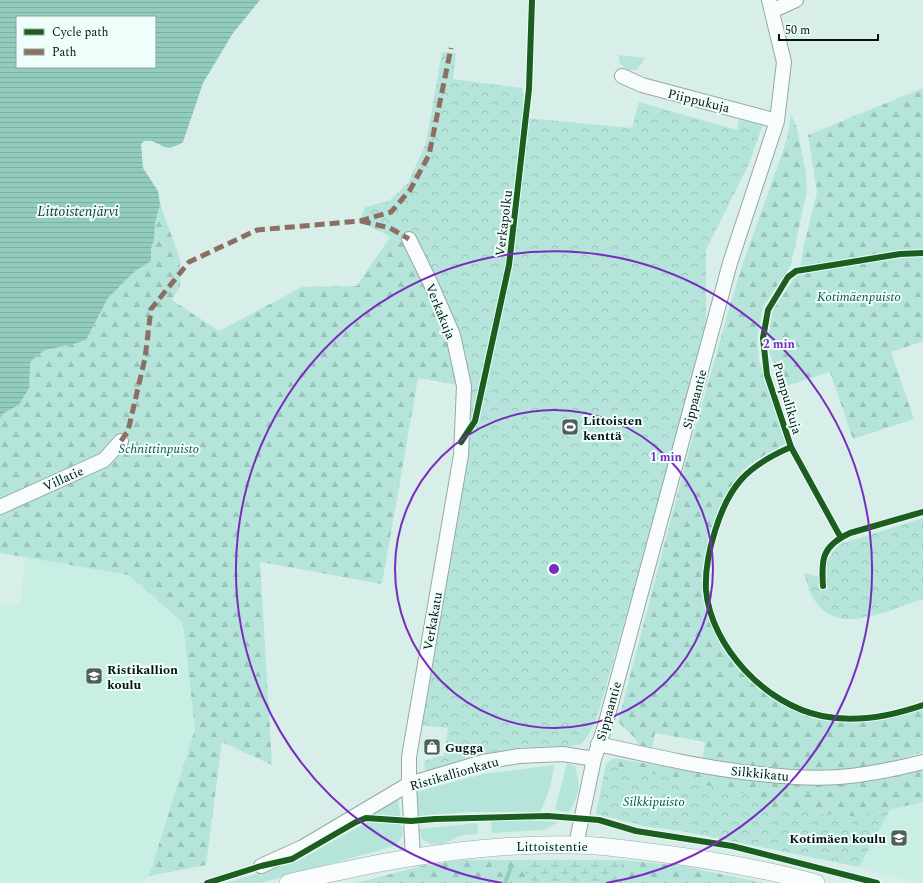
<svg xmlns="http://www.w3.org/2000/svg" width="923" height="883" font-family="Spectral,serif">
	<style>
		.built { fill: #c9efe5 }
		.grass { fill: #b5e5da }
		.forest { fill: url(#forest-firs) }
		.wetland { fill: url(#wetland-marsh) }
		.park { fill: url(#park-crowns) }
		.water { fill: url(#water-rules); fill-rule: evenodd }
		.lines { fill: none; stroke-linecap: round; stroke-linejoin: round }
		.stream { stroke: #91ccbf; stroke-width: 4 }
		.minor-casing { stroke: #98a8a4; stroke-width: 16 }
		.tertiary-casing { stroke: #98a8a4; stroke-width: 18 }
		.minor { stroke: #f9fcfc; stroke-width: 14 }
		.tertiary { stroke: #f9fcfc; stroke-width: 17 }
		.quiet { stroke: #8d6e63; stroke-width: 5; stroke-dasharray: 10 5; stroke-linecap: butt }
		.cycleway-casing { stroke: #eefefa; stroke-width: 8 }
		.cycleway { stroke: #1b5e20; stroke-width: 6 }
		.ring { fill: none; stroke: #7b2cbf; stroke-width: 2 }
		.labels { text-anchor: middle; stroke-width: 4; stroke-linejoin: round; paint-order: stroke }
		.street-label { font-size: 13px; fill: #051210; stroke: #eefefa }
		.park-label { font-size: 13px; font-style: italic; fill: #115248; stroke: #eefefa }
		.poi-label { font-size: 13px; font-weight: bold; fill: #051210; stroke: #eefefa; text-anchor: start }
		.water-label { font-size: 14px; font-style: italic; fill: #11362f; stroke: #eefefa }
		.centre { fill: #7b2cbf; stroke: #eefefa; stroke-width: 2 }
		.ring-label { font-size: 12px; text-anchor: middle; font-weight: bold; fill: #7b2cbf; stroke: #eefefa; stroke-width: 4; stroke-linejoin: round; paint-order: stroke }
	</style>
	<defs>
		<pattern id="forest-firs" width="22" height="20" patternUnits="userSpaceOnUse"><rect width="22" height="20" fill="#b5e5da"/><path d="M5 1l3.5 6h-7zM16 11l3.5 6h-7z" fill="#9ac3ba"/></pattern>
		<pattern id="wetland-marsh" width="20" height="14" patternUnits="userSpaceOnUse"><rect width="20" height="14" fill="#b5e5da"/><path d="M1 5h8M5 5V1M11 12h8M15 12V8" fill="none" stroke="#9ac3ba"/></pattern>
		<pattern id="park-crowns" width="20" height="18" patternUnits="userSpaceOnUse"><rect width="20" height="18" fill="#b5e5da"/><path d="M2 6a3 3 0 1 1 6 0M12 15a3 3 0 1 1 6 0" fill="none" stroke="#9ac3ba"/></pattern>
		<pattern id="water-rules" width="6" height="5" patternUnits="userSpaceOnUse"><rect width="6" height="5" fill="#91ccbf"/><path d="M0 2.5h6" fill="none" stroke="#7caea3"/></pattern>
	</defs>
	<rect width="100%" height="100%" fill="#d8eee8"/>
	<path class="built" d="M 25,557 L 129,575 L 183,623 L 195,729 L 149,876 L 137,883 L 0,883 L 0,605 L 21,603 Z
		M 923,802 L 923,883 L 917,883 L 859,867 L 891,808 Z"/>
	<path class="grass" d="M 619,55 L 645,58 L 637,70 L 627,70 L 619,62 Z
		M 567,763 L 575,766 C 581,789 580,791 569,812 L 555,810 Z
		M 554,765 C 552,782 548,796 540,812 L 469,812 L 417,816 L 415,792 L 484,774 Z
		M 398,800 L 403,835 L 395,846 L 260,883 L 226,883 L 298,861 L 369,821 L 375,812 Z
		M 525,820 L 559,822 L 543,830 L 492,833 L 491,821 Z
		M 477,823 L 478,834 L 463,835 L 443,844 L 430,844 L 421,838 L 420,829 Z"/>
	<path class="forest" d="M 923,88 L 923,341 L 891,352 L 914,419 L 853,439 L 830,372 L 780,388 L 770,354 L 768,338 L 773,310 L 793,280 L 800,271 L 803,249 L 817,192 L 808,135 Z
		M 791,114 L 797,129 L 805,168 L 807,190 L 791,265 L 763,307 L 757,338 L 759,360 L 786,444 C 773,451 759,457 747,467 C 731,481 721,504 714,524 C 692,586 705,642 756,685 C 771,697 789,709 807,716 C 817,719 827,720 837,720 C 849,721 861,722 873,721 C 890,720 907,713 923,708 L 923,752 L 860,772 L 787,772 L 703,758 L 705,742 L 655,733 L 652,748 L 640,746 L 634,737 L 618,722 L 688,454 L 731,302 L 743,263 L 784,148 L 788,134 Z
		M 160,204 L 180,259 L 180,286 L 172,300 L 219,331 L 302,287 L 357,286 L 390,237 L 404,243 L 450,336 L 459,385 L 418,378 L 382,584 L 260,562 L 272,765 L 222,742 L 206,865 L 149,876 L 195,729 L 183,623 L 129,575 L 0,553 L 0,418 L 4,413 L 19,405 L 30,363 L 36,356 L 45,350 L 93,327 L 108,298 L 134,272 L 151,261 L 151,249 L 154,240 L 155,223 Z
		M 614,758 C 694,771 779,791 861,782 C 882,780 903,774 923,768 L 923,802 L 857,817 L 774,809 L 754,796 L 606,764 Z
		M 463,860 L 524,860 L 526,883 L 356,883 L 422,866 Z
		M 622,860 L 682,866 L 764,883 L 620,883 Z"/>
	<path class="wetland" d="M 524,860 L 622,860 L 620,883 L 526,883 Z"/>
	<path class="park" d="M 442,52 L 456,53 L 453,79 L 522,88 L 526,118 L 632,128 L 639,102 L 737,130 L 739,120 L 763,124 L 749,164 L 706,250 L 706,325 L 690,392 L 603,697 L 596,720 L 587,737 L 581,744 L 571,746 L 524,747 L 472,756 L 425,773 L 424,761 L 444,755 L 448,728 L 419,725 L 469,387 L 466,355 L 455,359 L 450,336 L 404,243 C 389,237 375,227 359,223 L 365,207 L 389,201 L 408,183 L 426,143 Z
		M 923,518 L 923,599 C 875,615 820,645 804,573 L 824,578 C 826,562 828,557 840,544 Z
		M 606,764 L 754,796 L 774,809 L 857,817 L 891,808 L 859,867 L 682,831 L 649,827 L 596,814 Z"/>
	<path class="water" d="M 0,0 L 260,0 L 233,33 L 203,83 L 183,142 C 161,156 162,139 144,141 L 141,144 L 143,168 L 158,191 L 160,204 L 155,223 L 154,240 L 151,249 L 151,261 L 134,272 L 108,298 L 86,340 L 73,344 L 45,350 L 36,356 L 30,363 L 29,388 L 19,405 L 4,413 L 0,418 ZM 17,17 L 155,17 L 155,67 L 17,67 Z"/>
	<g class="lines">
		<path class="stream" d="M 505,883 L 511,867"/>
		<g class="minor-casing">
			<path id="minor" d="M 772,11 L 796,0
				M 622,76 L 642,85 L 777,121
				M 409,239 L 430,282 L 453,335 L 464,386 L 461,455 L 409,757 L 409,784 L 413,857
				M 0,507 L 104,460 L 121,441
				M 598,744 C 652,756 705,768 760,774 C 786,777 813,779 839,777 C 868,775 895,769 923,762
				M 576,845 L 594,759 L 605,726 L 730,263 L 777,121 L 784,62 L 769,0
				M 261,866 L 303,847 L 409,784 L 483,762 L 519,756 L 563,754 L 594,759"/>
		</g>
		<g class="tertiary-casing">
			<path id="tertiary" d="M 288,883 C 315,876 343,871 370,865 C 438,852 505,843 574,845 C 599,845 625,849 650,852 C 706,859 761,868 816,883"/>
		</g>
		<use href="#minor" class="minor"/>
		<use href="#tertiary" class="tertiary"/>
		<path class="quiet" d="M 361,221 L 390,228 L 409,239
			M 121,441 L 128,431 L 145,358 L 151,309 L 189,262 L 257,230 L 360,221 L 391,212 L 410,190 L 429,155 L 451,48"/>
		<g class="cycleway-casing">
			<path id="cycleway" d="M 461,442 L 475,421 L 509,265 L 529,89 L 532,0
				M 791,447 C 747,466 729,485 715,531 C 709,550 705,570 706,590 C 711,647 766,705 822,716 C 856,723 891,716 923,705
				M 841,538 L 791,447 L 767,375 L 763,338 L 768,310 L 788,277 L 796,271 L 900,254 L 923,253
				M 823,586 C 821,559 822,546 850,533 L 923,512
				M 207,883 L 261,866 L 292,859 L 356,822 L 366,818 L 411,821 L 435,819 L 548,816 L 599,820 L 636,831 L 732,846 L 877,883"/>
		</g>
		<use href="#cycleway" class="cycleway"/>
	</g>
	<g class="ring">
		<circle cx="554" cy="569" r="159"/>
		<path d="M502 883A318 318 0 1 1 606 883"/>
	</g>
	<defs>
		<g id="stadium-square" transform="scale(0.9)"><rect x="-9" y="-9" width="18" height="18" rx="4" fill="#4f5f5c" stroke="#eefefa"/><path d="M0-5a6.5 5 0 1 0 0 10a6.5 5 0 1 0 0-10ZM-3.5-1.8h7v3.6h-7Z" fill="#fff"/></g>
		<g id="school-square" transform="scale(0.9)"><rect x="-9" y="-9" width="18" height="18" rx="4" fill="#4f5f5c" stroke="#eefefa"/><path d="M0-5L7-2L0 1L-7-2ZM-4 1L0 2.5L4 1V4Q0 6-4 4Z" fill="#fff"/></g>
		<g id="shop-square" transform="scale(0.9)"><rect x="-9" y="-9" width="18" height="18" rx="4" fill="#4f5f5c" stroke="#eefefa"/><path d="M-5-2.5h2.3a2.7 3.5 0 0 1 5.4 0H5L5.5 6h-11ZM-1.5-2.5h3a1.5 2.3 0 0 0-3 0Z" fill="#fff"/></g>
	</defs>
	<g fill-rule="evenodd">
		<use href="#stadium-square" x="570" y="427"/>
		<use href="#school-square" x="94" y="676"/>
		<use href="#shop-square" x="432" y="747"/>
		<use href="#school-square" x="899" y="838"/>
	</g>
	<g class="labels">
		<g class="street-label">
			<text transform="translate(699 100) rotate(14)" y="5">Piippukuja</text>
			<text transform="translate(503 223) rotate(-83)" y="5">Verkapolku</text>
			<text transform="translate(441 311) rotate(68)" y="5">Verkakuja</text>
			<text transform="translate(788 398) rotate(74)" y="5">Pumpulikuja</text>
			<text transform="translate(694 399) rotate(-75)" y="5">Sippaantie</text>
			<text transform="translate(63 478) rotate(-24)" y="5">Villatie</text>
			<text transform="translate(432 621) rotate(-80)" y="5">Verkakatu</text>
			<text transform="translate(608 711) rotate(-74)" y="5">Sippaantie</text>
			<text transform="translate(454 773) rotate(-16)" y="5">Ristikallionkatu</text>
			<text transform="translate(760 773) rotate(6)" y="5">Silkkikatu</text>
			<text x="552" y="851">Littoistentie</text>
		</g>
		<g class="park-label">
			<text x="859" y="301">Kotimäenpuisto</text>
			<text x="159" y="453">Schnittinpuisto</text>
			<text x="654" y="806">Silkkipuisto</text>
		</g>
		<g class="poi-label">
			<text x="583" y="425">Littoisten<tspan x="583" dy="15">kenttä</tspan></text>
			<text x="107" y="674">Ristikallion<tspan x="107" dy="15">koulu</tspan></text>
			<text x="445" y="752">Gugga</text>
			<text x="886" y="843" text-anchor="end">Kotimäen koulu</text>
		</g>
		<g class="water-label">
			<text x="78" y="216">Littoistenjärvi</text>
		</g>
	</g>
	<circle cx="554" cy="569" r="6" class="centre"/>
	<g class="ring-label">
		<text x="779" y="348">2 min</text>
		<text x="666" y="461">1 min</text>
	</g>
	<rect x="16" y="16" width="140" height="52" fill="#eefefa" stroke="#91a09c"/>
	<rect x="24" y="29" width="20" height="6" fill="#1b5e20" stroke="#91a09c"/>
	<text x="52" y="36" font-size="12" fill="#051210">Cycle path</text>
	<rect x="24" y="49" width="20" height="6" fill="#8d6e63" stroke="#91a09c"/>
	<text x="52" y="56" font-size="12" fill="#051210">Path</text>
	<path d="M779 34v6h99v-6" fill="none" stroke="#051210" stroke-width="2"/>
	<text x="785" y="34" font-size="12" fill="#051210" stroke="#eefefa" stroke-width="3" paint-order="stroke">50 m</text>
</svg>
